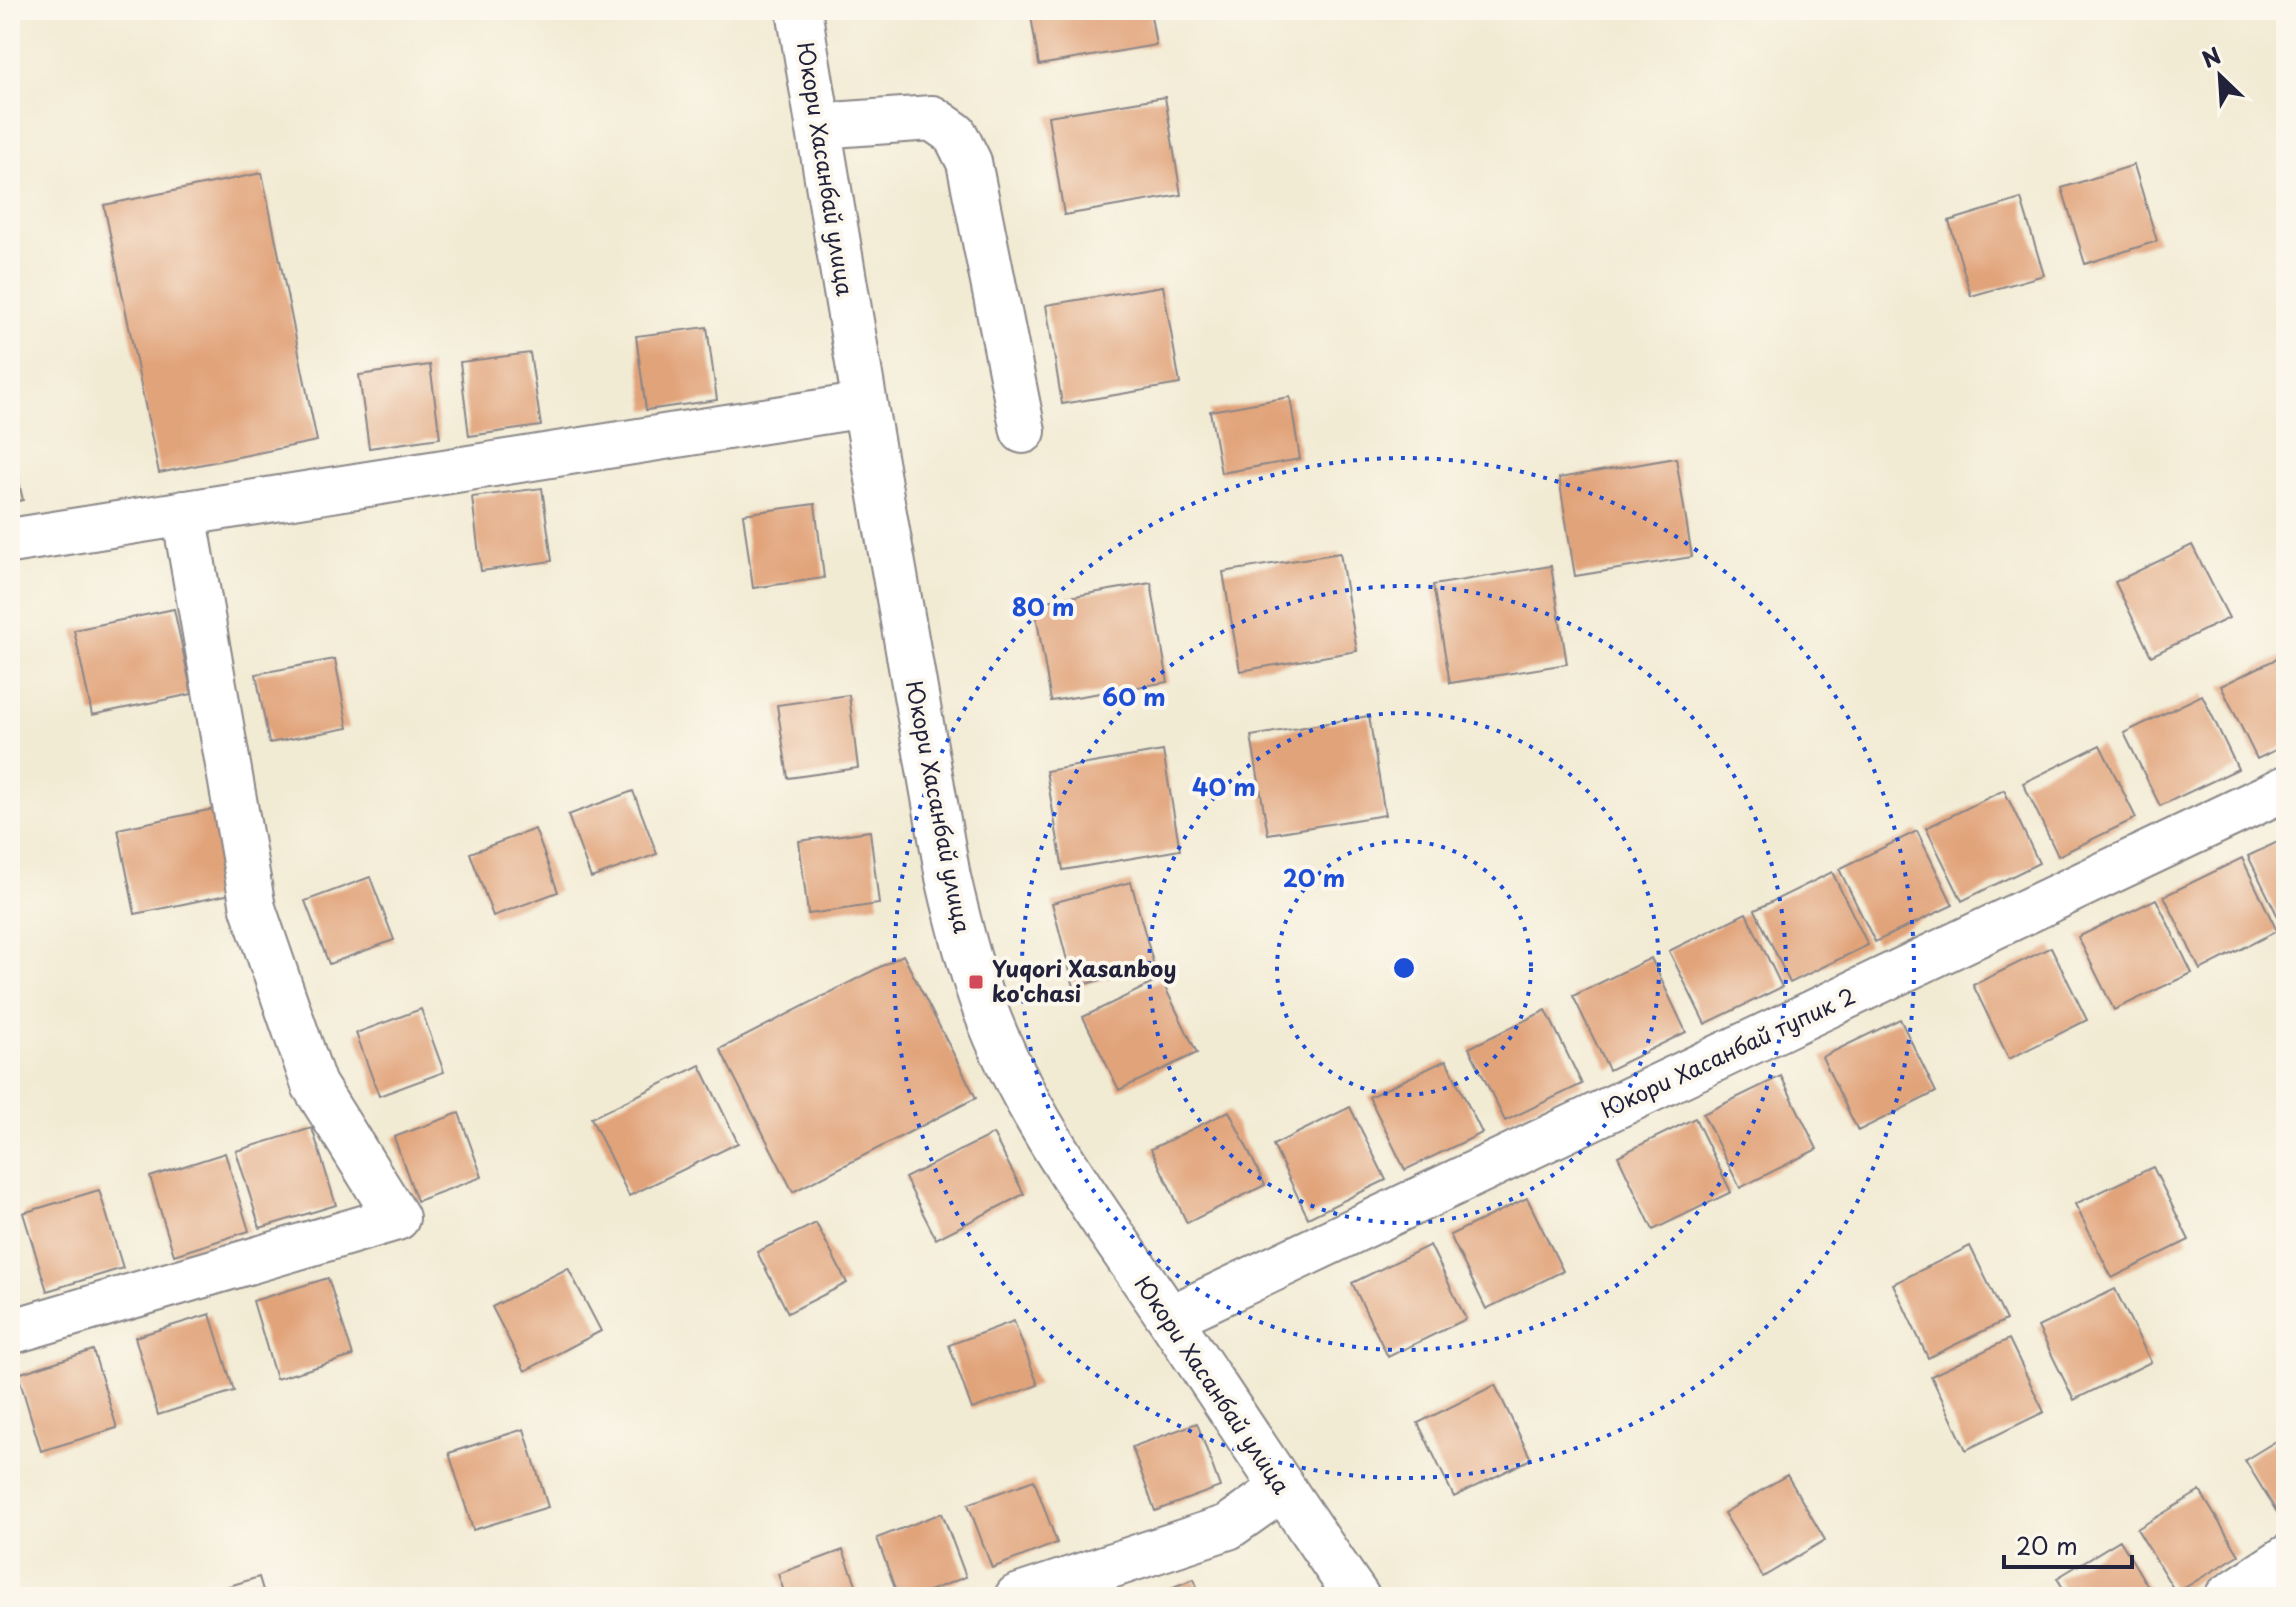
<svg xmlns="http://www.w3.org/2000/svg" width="2296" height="1607" font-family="'Playpen Sans',sans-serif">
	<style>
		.building { fill: #e1a379 }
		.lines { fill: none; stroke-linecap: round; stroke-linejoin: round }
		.minor-casing { stroke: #8a8688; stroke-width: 48 }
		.minor { stroke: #fff; stroke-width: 44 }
		.ring { fill: none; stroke: #1d4ed8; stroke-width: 4; stroke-dasharray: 4 8 }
		.poi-dot { fill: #d1495b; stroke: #fbf7ec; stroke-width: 3 }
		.labels { text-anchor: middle; stroke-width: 8; stroke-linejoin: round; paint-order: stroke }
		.street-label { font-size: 22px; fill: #22223b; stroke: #fbf7ec }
		.poi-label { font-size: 22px; font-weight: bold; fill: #22223b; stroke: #fbf7ec; text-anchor: start }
		.centre { fill: #1d4ed8; stroke: #fbf7ec; stroke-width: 4 }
		.ring-label { font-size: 24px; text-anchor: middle; font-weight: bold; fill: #1d4ed8; stroke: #fbf7ec; stroke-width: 8; stroke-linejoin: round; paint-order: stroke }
	</style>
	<rect width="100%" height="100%" fill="#fbf7ec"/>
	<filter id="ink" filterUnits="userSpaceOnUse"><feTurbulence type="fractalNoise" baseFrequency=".0125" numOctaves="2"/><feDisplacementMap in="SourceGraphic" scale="16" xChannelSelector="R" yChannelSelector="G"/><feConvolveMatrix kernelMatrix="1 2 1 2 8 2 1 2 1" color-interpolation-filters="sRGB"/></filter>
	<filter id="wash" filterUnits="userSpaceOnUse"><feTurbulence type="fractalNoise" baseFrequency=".006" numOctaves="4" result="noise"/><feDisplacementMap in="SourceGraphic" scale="32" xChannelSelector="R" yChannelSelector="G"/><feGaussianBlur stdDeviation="1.8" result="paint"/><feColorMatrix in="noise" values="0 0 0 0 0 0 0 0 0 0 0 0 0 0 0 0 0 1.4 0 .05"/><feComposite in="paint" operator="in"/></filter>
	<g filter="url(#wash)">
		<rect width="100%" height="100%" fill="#f2ebd4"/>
		<g id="blocks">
			<path class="building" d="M 1030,10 L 1150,10 L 1156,45 L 1039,65 Z
				M 1165,97 L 1181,195 L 1064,215 L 1048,116 Z
				M 2134,165 L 2157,241 L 2085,264 L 2062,188 Z
				M 262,173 L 317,441 L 159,473 L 104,205 Z
				M 2021,199 L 2044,275 L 1971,296 L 1949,221 Z
				M 1163,286 L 1180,384 L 1062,404 L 1046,305 Z
				M 707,327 L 717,400 L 646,410 L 636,336 Z
				M 530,353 L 541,426 L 469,436 L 460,362 Z
				M 430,365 L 440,438 L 369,448 L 359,375 Z
				M 1290,397 L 1300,459 L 1221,473 L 1210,411 Z
				M 10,444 L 23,500 L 10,503 Z
				M 1676,458 L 1692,557 L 1575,576 L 1559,478 Z
				M 542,488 L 552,561 L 481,571 L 472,497 Z
				M 815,504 L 824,578 L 753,588 L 743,514 Z
				M 2192,545 L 2229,618 L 2151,656 L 2115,582 Z
				M 1340,553 L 1357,651 L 1240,671 L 1223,572 Z
				M 1551,566 L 1567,664 L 1450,683 L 1433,585 Z
				M 1151,583 L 1168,682 L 1051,701 L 1034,603 Z
				M 174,609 L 192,694 L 92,715 L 74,630 Z
				M 2286,654 L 2286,745 L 2257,759 L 2221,686 Z
				M 335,659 L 348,728 L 269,743 L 256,674 Z
				M 849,695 L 858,768 L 788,778 L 777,705 Z
				M 2202,695 L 2238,769 L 2160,806 L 2124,733 Z
				M 1369,716 L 1385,815 L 1268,834 L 1251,736 Z
				M 2100,745 L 2136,818 L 2058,856 L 2023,783 Z
				M 1163,751 L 1180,850 L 1063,870 L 1046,771 Z
				M 2004,790 L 2039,863 L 1962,901 L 1926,828 Z
				M 633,791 L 657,854 L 591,878 L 568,815 Z
				M 218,808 L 236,893 L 135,914 L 118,829 Z
				M 535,829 L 558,892 L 493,916 L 470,853 Z
				M 870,831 L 879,904 L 808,914 L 799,841 Z
				M 1917,831 L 1953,905 L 1875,942 L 1839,869 Z
				M 2286,838 L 2286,933 L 2248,856 Z
				M 2242,858 L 2277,931 L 2200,970 L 2164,896 Z
				M 1832,872 L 1868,945 L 1790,983 L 1755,910 Z
				M 370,877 L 394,940 L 329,964 L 305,901 Z
				M 1131,882 L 1154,966 L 1074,987 L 1052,903 Z
				M 2156,899 L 2192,973 L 2114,1010 L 2078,937 Z
				M 1746,913 L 1782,987 L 1705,1024 L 1669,951 Z
				M 2051,947 L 2087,1020 L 2009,1059 L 1973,985 Z
				M 903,955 L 976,1098 L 793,1192 L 720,1049 Z
				M 1651,958 L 1686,1032 L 1609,1070 L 1573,996 Z
				M 1161,979 L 1197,1053 L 1119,1090 L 1083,1017 Z
				M 421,1009 L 444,1072 L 379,1096 L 356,1033 Z
				M 1546,1010 L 1582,1084 L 1505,1121 L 1469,1048 Z
				M 1900,1019 L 1936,1092 L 1858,1131 L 1822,1057 Z
				M 1446,1060 L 1482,1133 L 1405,1170 L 1369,1097 Z
				M 700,1065 L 738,1143 L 629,1196 L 591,1118 Z
				M 1781,1076 L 1817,1149 L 1740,1188 L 1703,1114 Z
				M 1350,1107 L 1386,1180 L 1308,1218 L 1273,1145 Z
				M 1229,1111 L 1265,1185 L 1187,1223 L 1151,1149 Z
				M 459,1113 L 482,1177 L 417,1201 L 394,1137 Z
				M 1695,1118 L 1731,1192 L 1653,1230 L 1618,1156 Z
				M 312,1128 L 336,1205 L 260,1228 L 236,1151 Z
				M 993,1134 L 1024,1194 L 936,1239 L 905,1178 Z
				M 225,1153 L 249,1231 L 174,1255 L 150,1177 Z
				M 2153,1167 L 2189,1240 L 2112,1278 L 2075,1204 Z
				M 99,1190 L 123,1268 L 47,1291 L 23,1213 Z
				M 1527,1198 L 1563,1271 L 1486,1309 L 1450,1235 Z
				M 816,1223 L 847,1283 L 788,1313 L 757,1252 Z
				M 1430,1245 L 1466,1319 L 1388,1357 L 1352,1283 Z
				M 1970,1246 L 2006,1320 L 1928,1358 L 1893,1284 Z
				M 568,1268 L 601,1331 L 525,1371 L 492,1307 Z
				M 328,1278 L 353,1356 L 276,1379 L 253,1301 Z
				M 2115,1289 L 2151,1362 L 2074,1400 L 2038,1327 Z
				M 210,1314 L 234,1391 L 158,1415 L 135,1337 Z
				M 1014,1321 L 1038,1385 L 972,1409 L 949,1345 Z
				M 2009,1339 L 2044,1412 L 1966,1450 L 1931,1376 Z
				M 93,1350 L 117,1428 L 41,1451 L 18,1374 Z
				M 1495,1385 L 1531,1459 L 1454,1497 L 1418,1423 Z
				M 1197,1423 L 1220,1487 L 1155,1511 L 1132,1447 Z
				M 524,1429 L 548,1507 L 473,1530 L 449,1453 Z
				M 2286,1435 L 2286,1523 L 2284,1524 L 2245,1460 Z
				M 1787,1475 L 1825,1540 L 1763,1577 L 1724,1513 Z
				M 1034,1480 L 1057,1543 L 992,1568 L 968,1504 Z
				M 2200,1491 L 2239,1555 L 2176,1593 L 2137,1529 Z
				M 942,1513 L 966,1577 L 913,1597 L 898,1597 L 877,1538 Z
				M 2120,1540 L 2154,1597 L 2068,1597 L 2057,1578 Z
				M 843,1550 L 861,1597 L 786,1597 L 778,1574 Z
				M 259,1577 L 265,1597 L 196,1597 L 196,1596 Z
				M 1194,1579 L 1201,1597 L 1147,1597 Z"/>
		</g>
	</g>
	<g filter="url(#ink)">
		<use href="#blocks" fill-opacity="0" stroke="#8a8688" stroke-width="2"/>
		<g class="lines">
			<g class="minor-casing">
				<path id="minor" d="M 799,10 L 865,405 L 948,877 C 958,921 969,964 984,1006 C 1026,1121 1103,1219 1170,1319 C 1232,1412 1293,1505 1357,1597
					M 818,126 L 932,118 L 955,134 L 969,162 L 1023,431
					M 10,541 L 865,405
					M 1170,1318 L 2286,788
					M 10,1332 L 397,1218 L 314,1085 L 253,908 L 184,513
					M 1017,1597 L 1228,1527 L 1282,1489
					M 2227,1597 L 2286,1558"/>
			</g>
			<use href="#minor" class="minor"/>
		</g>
	</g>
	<g class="ring">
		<circle cx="1404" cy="968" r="127"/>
		<circle cx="1404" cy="968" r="255"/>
		<circle cx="1404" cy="968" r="382"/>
		<circle cx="1404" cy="968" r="510"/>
	</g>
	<rect class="poi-dot" x="968" y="974" width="16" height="16" rx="4"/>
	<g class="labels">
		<g class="street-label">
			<text transform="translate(825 169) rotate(81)" y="8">Юкори Хасанбай улица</text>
			<text transform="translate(938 807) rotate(79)" y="8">Юкори Хасанбай улица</text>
			<text transform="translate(1728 1053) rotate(-25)" y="8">Юкори Хасанбай тупик 2</text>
			<text transform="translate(1212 1385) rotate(56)" y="8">Юкори Хасанбай улица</text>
		</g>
		<g class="poi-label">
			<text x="992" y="977">Yuqori Xasanboy<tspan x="992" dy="25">ko'chasi</tspan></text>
		</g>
	</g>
	<circle cx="1404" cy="968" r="12" class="centre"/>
	<g class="ring-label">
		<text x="1043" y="616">80 m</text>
		<text x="1134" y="706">60 m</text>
		<text x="1224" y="796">40 m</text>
		<text x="1314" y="887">20 m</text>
	</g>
	<rect width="2296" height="1607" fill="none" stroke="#fbf7ec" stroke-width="40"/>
	<g transform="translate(2220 76) rotate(335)" stroke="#fbf7ec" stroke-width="6" paint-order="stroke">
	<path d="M0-6L14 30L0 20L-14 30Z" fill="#22223b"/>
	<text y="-12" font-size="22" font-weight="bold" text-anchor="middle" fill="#22223b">N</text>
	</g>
	<path d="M2004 1555v12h128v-12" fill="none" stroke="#22223b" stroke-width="4"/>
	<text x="2016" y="1555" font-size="24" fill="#22223b" stroke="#fbf7ec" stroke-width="6" paint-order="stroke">20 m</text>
</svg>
